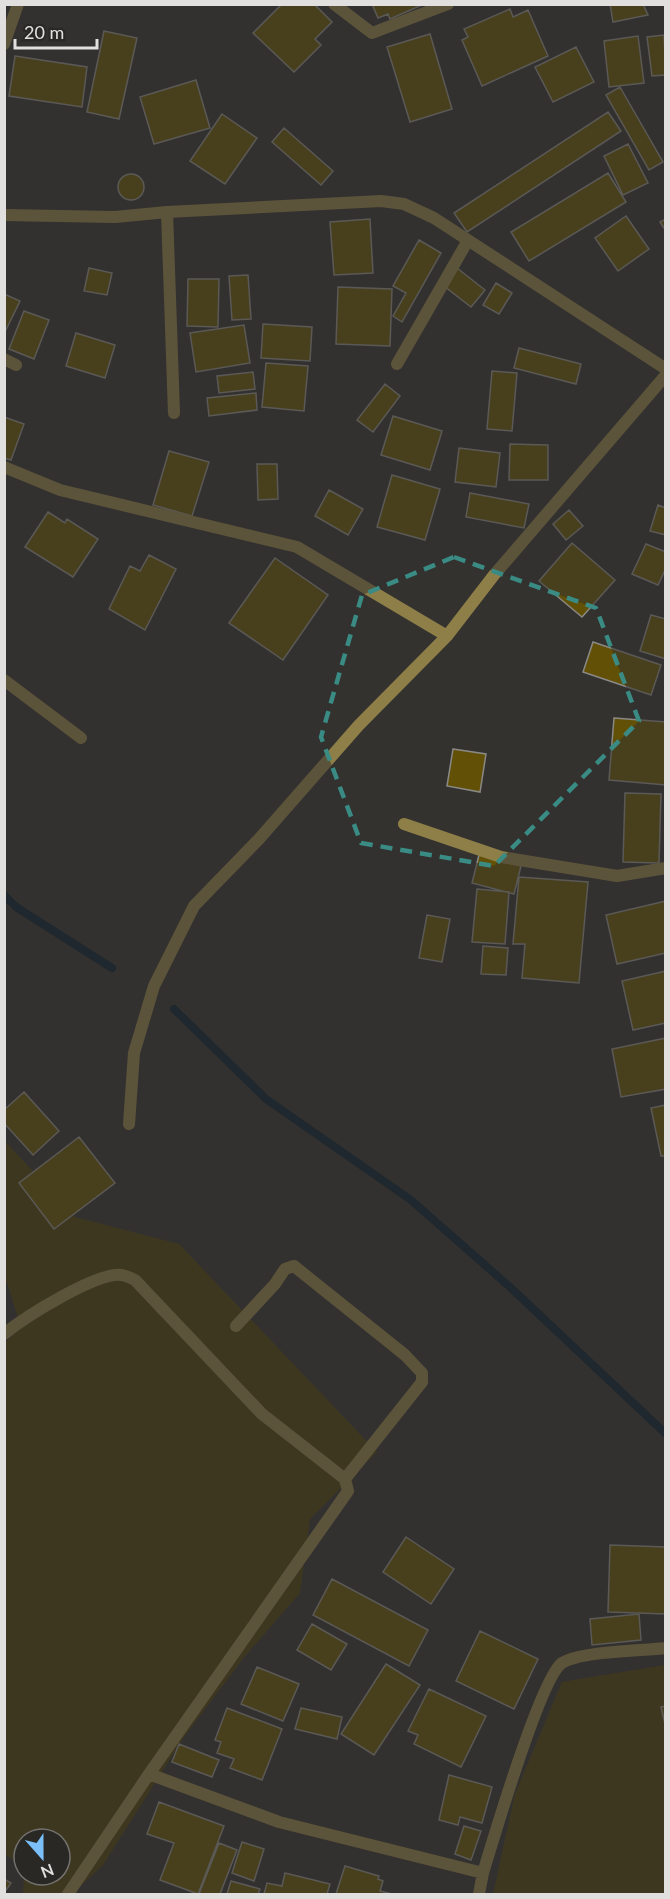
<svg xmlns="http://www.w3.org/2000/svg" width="670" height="1899" font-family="Lato,sans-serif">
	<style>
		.green { fill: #4c3f0f }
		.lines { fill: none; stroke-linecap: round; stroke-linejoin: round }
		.stream { stroke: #081d2e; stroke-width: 8 }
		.building { fill: #625006; stroke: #8a8985; stroke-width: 1.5 }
		.service { stroke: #8e7e48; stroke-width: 12 }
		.minor { stroke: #8e7e48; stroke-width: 12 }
		.marked { fill: none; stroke: #398b84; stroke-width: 4.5; stroke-dasharray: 12 8; stroke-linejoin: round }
	</style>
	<rect width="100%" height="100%" fill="#33322f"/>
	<path class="green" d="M 4,1140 L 75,1217 L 179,1244 L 377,1452 L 310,1519 L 300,1593 L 245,1656 L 184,1737 L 103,1865 L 72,1894 L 23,1894 L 24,1875 L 60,1875 L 60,1839 L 24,1839 L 24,1867 L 5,1854 L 4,1344 L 21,1327 L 7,1282 L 5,1282 Z
		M 665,1665 L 665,1894 L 493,1894 L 515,1794 L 562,1682 Z"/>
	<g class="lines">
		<path class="stream" d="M 4,895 L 16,907 L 112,968
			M 174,1009 L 266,1099 L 411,1200 L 511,1288 L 666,1434"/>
	</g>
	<path class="building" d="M 282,4 L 314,4 L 332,22 L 315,39 L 321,45 L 294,72 L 253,33 Z
		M 372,4 L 422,4 L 422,5 L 390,19 L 388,14 L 378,18 Z
		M 610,4 L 643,4 L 648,15 L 613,22 Z
		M 510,9 L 513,17 L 528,10 L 548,56 L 482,86 L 462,40 L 468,37 L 464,29 Z
		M 104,31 L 137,38 L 119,119 L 87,112 Z
		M 430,34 L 452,109 L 410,122 L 387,47 Z
		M 664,35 L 666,75 L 652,76 L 647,37 Z
		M 638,36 L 644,83 L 609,87 L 604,41 Z
		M 576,47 L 594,82 L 553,102 L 535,67 Z
		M 15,56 L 87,67 L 82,107 L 9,96 Z
		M 196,80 L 210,128 L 154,144 L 140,97 Z
		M 620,87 L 663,162 L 649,170 L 606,95 Z
		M 608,112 L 621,131 L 467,232 L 454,213 Z
		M 222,114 L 257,138 L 225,184 L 190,161 Z
		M 284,128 L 333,171 L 321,185 L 272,142 Z
		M 628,144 L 648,183 L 623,195 L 604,156 Z
		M 608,173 L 626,202 L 529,261 L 511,232 Z
		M118 187a13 13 0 1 1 26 0a13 13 0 1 1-26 0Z
		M 626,216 L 649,249 L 618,271 L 595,238 Z
		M 370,219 L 373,273 L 334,275 L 330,222 Z
		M 666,219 L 666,231 L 660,222 Z
		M 419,240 L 441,253 L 402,322 L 393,316 L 406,293 L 393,286 Z
		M 89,268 L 112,273 L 107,295 L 84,291 Z
		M 457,268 L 485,290 L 471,307 L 444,286 Z
		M 248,275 L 251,319 L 232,320 L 229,276 Z
		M 188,279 L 219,279 L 218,327 L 187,326 Z
		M 496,283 L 512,293 L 499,314 L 483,305 Z
		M 338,287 L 392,289 L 390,346 L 336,344 Z
		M 4,294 L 20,301 L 4,334 Z
		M 24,311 L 49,320 L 34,359 L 9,349 Z
		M 263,324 L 312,327 L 310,361 L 261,358 Z
		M 244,325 L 250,363 L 196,372 L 190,333 Z
		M 76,333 L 115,345 L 105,378 L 66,366 Z
		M 519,348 L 581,364 L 576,384 L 514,368 Z
		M 266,363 L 308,366 L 304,411 L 262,407 Z
		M 492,371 L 517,373 L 512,431 L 487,429 Z
		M 253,372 L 255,389 L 219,393 L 217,376 Z
		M 385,384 L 400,396 L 373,432 L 357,420 Z
		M 256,393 L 257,410 L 209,416 L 207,398 Z
		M 393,416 L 442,431 L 430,470 L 381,455 Z
		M 4,417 L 24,424 L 11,460 L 4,458 Z
		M 510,444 L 548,445 L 548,480 L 509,480 Z
		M 459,448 L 500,453 L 496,487 L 455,482 Z
		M 169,451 L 209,462 L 192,516 L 153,505 Z
		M 257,464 L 277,464 L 278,499 L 258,500 Z
		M 392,475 L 440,489 L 425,540 L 377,527 Z
		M 329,490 L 363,509 L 348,535 L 315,516 Z
		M 470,493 L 529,504 L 524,528 L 466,517 Z
		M 658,505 L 666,508 L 666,535 L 650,531 Z
		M 569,510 L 583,526 L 566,540 L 553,524 Z
		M 48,512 L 65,523 L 67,519 L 98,539 L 73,577 L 25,547 Z
		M 572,543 L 615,580 L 582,617 L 539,581 Z
		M 646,544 L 666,552 L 666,568 L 658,585 L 632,574 Z
		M 149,555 L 176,569 L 145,630 L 109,609 L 130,566 L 140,571 Z
		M 275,558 L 328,595 L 283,660 L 229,623 Z
		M 651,615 L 666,619 L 666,659 L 640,651 Z
		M 593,642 L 661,665 L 651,695 L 583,672 Z
		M 614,718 L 666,722 L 666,785 L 609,780 Z
		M 453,749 L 486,754 L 480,792 L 447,786 Z
		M 625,793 L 661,794 L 659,863 L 623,862 Z
		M 479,855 L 521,866 L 514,894 L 472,883 Z
		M 519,877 L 588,882 L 579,983 L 522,978 L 525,944 L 513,944 Z
		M 477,889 L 509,892 L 505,944 L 472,942 Z
		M 666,901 L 666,953 L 617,964 L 606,915 Z
		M 427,915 L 450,919 L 442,962 L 419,958 Z
		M 483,946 L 508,948 L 506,975 L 481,974 Z
		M 666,971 L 666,1023 L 633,1030 L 622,981 Z
		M 666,1038 L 666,1089 L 621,1097 L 612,1049 Z
		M 24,1092 L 59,1131 L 33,1155 L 4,1123 L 4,1110 Z
		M 666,1105 L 666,1156 L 661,1156 L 651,1108 Z
		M 79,1137 L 115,1183 L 54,1229 L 19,1183 Z
		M 406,1537 L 454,1569 L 431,1604 L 383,1572 Z
		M 610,1545 L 666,1547 L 666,1614 L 608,1612 Z
		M 332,1579 L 428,1630 L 409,1666 L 313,1615 Z
		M 639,1614 L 641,1640 L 592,1645 L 590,1619 Z
		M 312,1624 L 347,1644 L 331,1670 L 297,1650 Z
		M 480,1631 L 538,1659 L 514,1709 L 456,1681 Z
		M 386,1664 L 420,1685 L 374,1755 L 341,1734 Z
		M 257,1667 L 299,1684 L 283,1721 L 241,1704 Z
		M 429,1689 L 486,1716 L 461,1767 L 414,1744 L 418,1735 L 408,1731 Z
		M 666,1706 L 666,1728 L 661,1707 Z
		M 227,1708 L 282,1729 L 262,1780 L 230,1768 L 234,1759 L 217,1753 L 221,1742 L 215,1740 Z
		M 301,1708 L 342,1717 L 337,1739 L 295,1729 Z
		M 179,1744 L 219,1760 L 212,1777 L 172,1762 Z
		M 449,1775 L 492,1787 L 482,1823 L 460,1817 L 458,1825 L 439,1820 Z
		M 159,1802 L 224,1826 L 198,1894 L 160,1880 L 174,1843 L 147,1834 Z
		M 464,1826 L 481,1831 L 471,1860 L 455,1854 Z
		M 242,1842 L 264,1849 L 254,1881 L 232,1873 Z
		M 219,1843 L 237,1850 L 220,1894 L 199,1894 Z
		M 345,1866 L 379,1876 L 378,1879 L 383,1881 L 380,1891 L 392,1894 L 336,1894 Z
		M 285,1873 L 330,1884 L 327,1894 L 264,1894 L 267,1883 L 282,1886 Z
		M 4,1879 L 11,1883 L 4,1893 Z
		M 231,1881 L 260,1889 L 258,1894 L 227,1894 Z"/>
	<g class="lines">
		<path class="service" d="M 4,359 L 16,365"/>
		<path class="minor" d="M 334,4 L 372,33 L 448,4
			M 4,44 L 18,4
			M 167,212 L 174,413
			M 4,215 L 115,217 L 167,212 L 381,201 L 404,204 L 434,218 L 666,369
			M 397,364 L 467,242
			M 4,467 L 60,490 L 297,547 L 447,636
			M 4,680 L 81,738
			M 404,824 L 501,857 L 617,876 L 666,868
			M 129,1124 L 134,1053 L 154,986 L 194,906 L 259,839 L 359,725 L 447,636 L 494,575 L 666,375
			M 236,1326 L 275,1284 L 285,1269 L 294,1266 L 405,1355 L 422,1373 L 422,1382 L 345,1479
			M 4,1334 C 25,1317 96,1272 122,1275 C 126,1276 131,1278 135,1280 L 262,1414 L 345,1479 L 348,1491 L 149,1774 L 68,1894
			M 149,1774 L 279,1822 L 483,1873
			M 479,1894 L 483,1873 C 493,1840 541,1677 562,1663 C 581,1651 640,1651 666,1648"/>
	</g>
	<path d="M0 0H670V1899H0ZM 454,557 L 596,608 L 639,721 L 494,866 L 361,843 L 321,737 L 362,595 Z" fill="#33322f" fill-opacity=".55" fill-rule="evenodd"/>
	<path class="marked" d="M 454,557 L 596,608 L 639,721 L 494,866 L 361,843 L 321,737 L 362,595 Z"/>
	<rect width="670" height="1899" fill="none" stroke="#e1e0de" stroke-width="12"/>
	<g transform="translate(42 1857) rotate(159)"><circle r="28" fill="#292825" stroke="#73726f" stroke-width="1.5"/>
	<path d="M0-4.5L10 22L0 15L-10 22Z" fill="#7abff8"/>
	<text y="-9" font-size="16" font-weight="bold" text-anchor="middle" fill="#e1e0de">N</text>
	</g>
	<path d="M15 39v9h82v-9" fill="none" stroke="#e1e0de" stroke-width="3"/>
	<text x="24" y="39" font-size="18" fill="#e1e0de" stroke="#292825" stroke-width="4.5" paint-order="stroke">20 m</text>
</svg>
